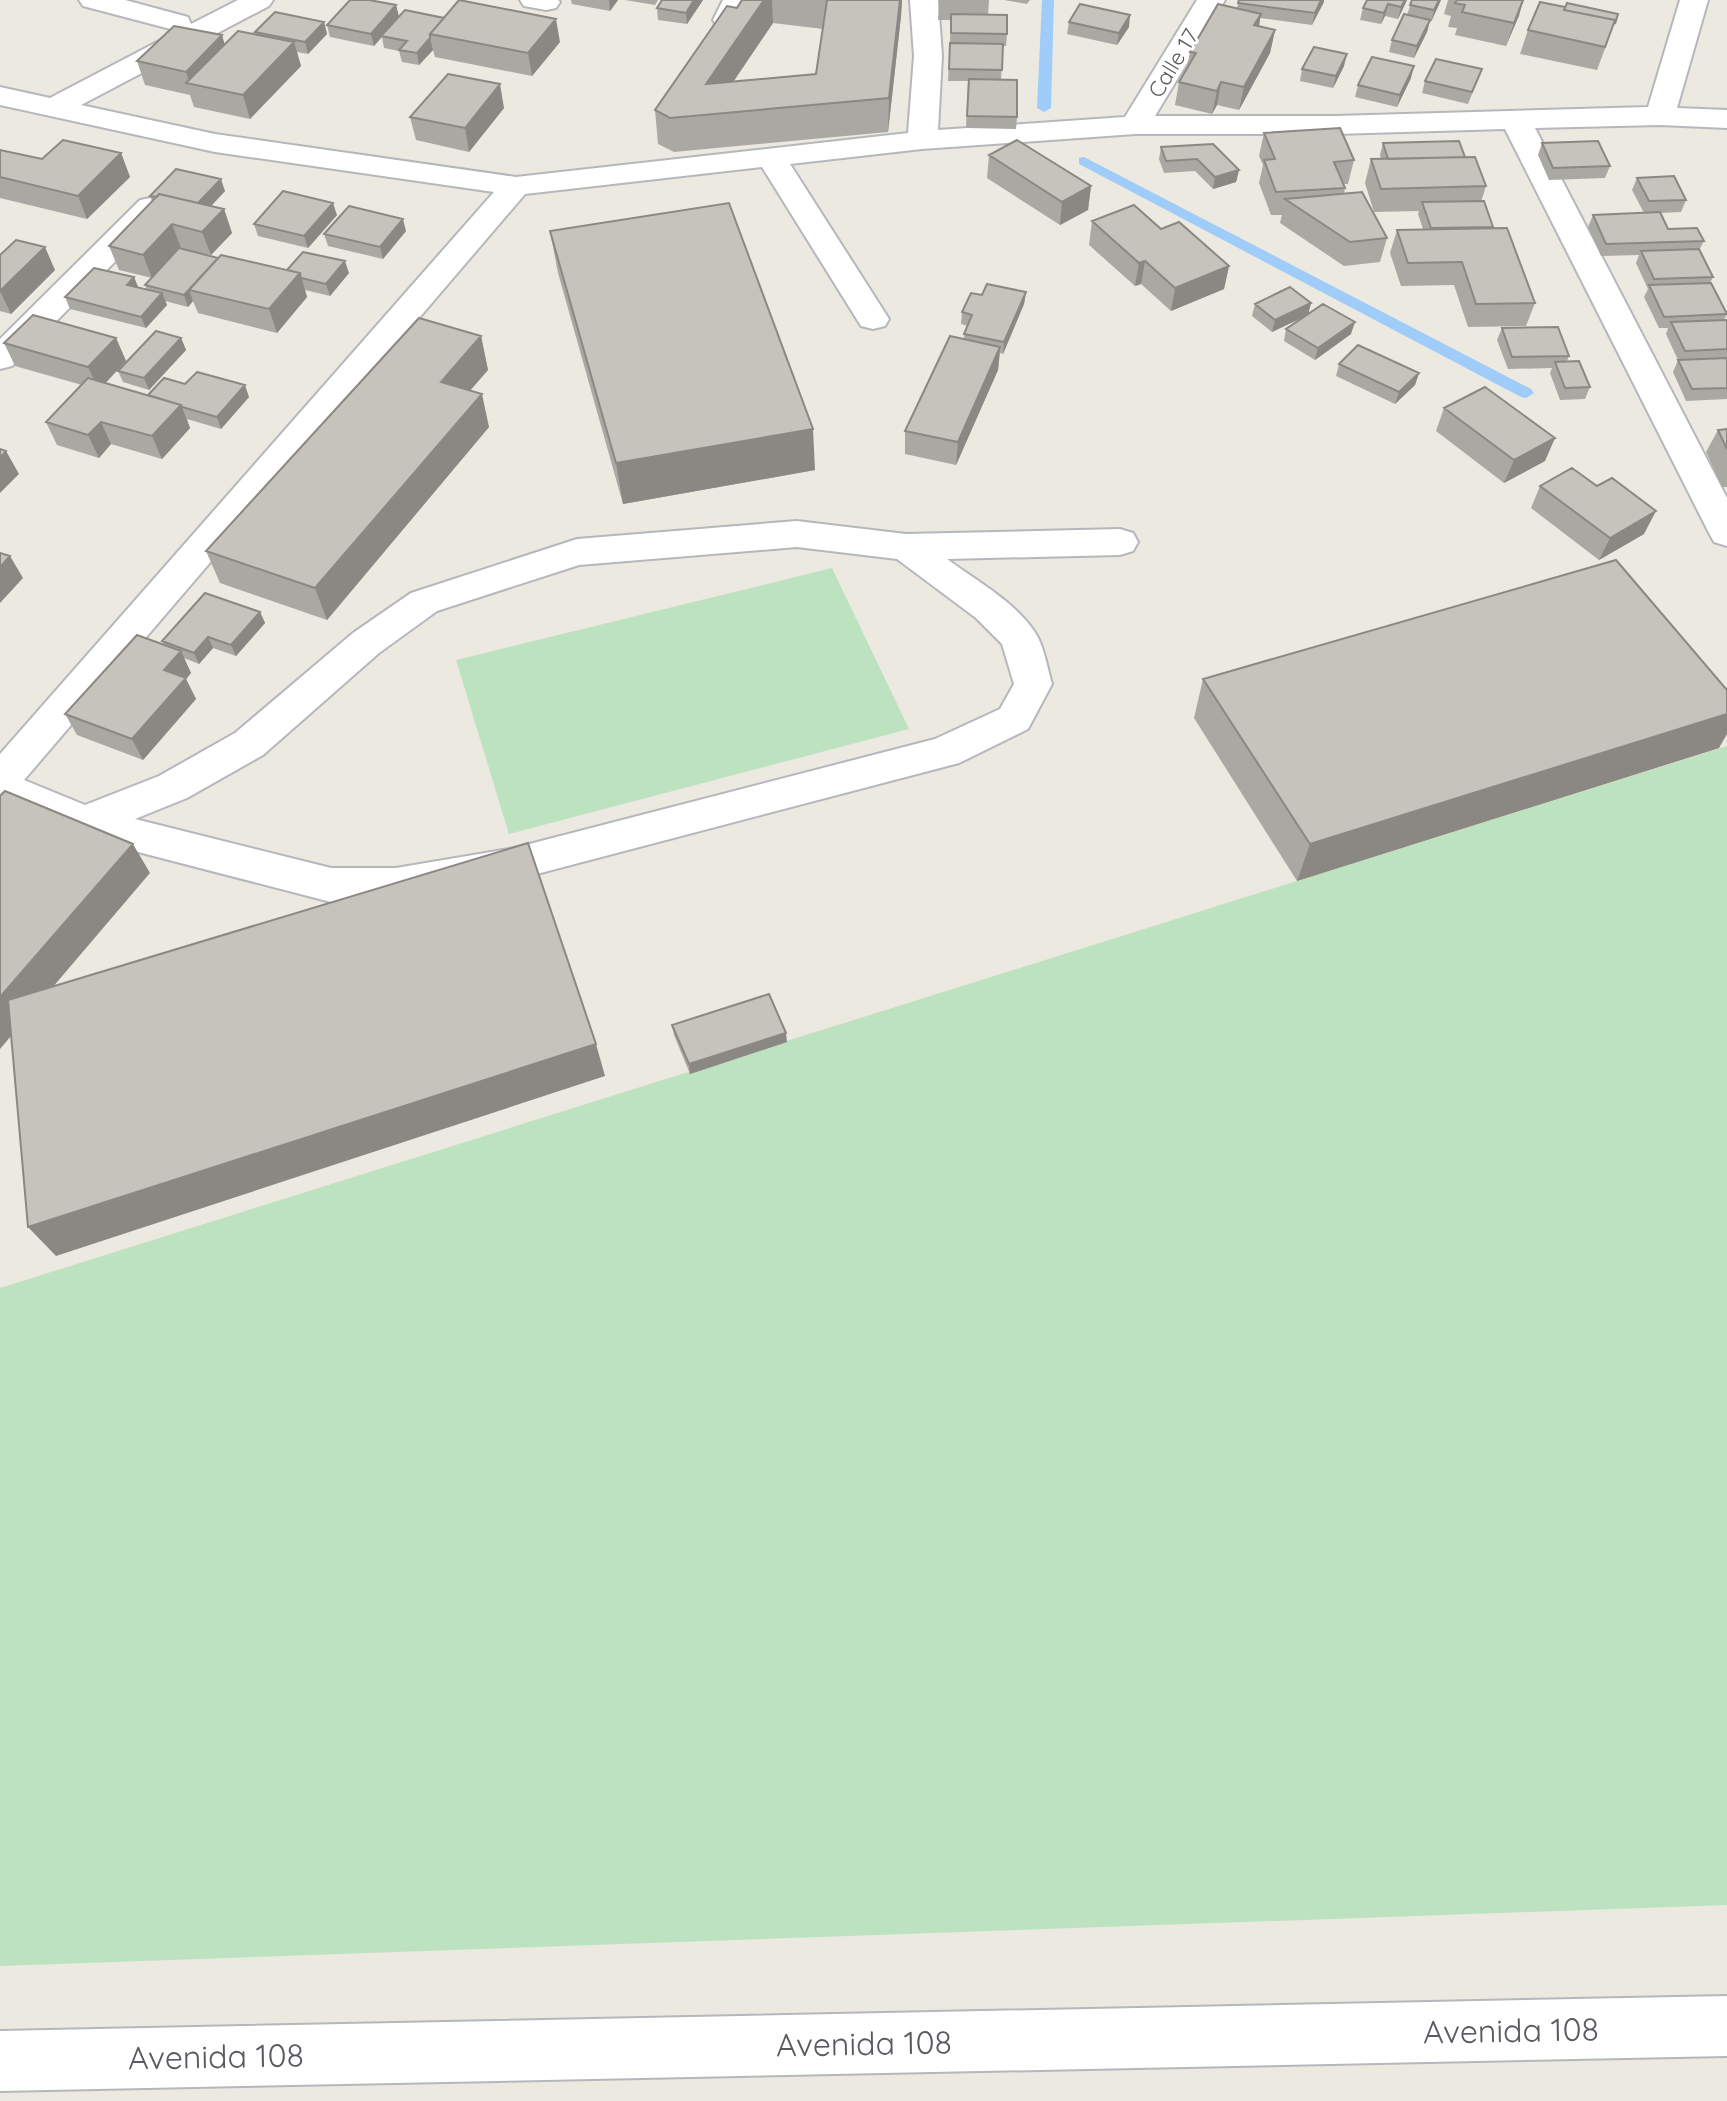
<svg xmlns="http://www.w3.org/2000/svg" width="1727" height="2101" font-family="Quicksand,sans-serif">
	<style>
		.green { fill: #bde2c0 }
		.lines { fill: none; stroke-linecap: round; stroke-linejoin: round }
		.stream { fill: #a0ccfa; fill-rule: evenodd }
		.minor-casing { stroke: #b6b7bc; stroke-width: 4 }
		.minor { fill: #fff; fill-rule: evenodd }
		.wall { fill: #aaa8a3; fill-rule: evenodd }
		.shaded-wall { fill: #8b8884 }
		.building { fill: #c6c3bd; stroke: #8b8884; stroke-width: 2 }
		.labels { text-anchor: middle; stroke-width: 6; stroke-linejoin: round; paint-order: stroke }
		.far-street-label { font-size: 22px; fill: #595b60; stroke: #fff }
		.near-street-label { font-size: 32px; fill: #595b60; stroke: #fff }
	</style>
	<rect width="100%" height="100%" fill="#ebe9e0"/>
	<path class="green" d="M 832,568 L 909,729 L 509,834 L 456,660 Z
		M 1727,746 L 1727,1905 L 0,1966 L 0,1288 Z"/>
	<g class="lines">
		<path class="stream" d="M 1042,0 L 1054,0 L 1051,108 L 1044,112 L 1037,108 Z
			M 1084,157 L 1531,389 L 1534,393 L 1526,398 L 1521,397 L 1079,164 L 1079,158 Z"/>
		<g class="minor-casing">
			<path id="minor" d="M 79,0 L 125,0 L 188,17 L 191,24 L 238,0 L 273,0 L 269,6 L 81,105 L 215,134 L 516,177 L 908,133 L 914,56 L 910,0 L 938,0 L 942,56 L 938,130 L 1125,117 L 1197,0 L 1225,0 L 1155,116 L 1335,116 L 1648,107 L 1680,0 L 1708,0 L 1677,108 L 1727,110 L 1727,128 L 1660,125 L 1535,128 L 1727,498 L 1727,546 L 1714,542 L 1709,533 L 1505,129 L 1335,134 L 1135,134 L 922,149 L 790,164 L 889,319 L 885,326 L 873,329 L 861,326 L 762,167 L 525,194 L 24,780 L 85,805 L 159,776 L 235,733 L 353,633 L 411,593 L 577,539 L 797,521 L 906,534 L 1120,529 L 1133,533 L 1138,542 L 1133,551 L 1120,555 L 947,559 C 975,580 1014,601 1034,631 C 1044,645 1047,667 1052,684 L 1028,729 L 959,763 L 514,880 L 396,902 L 331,902 L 84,838 L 0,804 L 0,754 L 494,192 L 215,152 L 0,105 L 0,87 L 50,98 L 178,31 L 83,6 ZM 797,547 L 897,559 L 976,618 L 1002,644 L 1014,684 L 1000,709 L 935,739 L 514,848 L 396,868 L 331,868 L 135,819 L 187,798 L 263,755 L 379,653 L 437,611 L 579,565 Z
				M 520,0 L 558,0 L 560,2 L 556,8 L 546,10 L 524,6 Z
				M 723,0 L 751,0 L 737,26 L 727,28 L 717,26 L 713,20 Z
				M 151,198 L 162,200 L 166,207 L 162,214 L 12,366 L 0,369 L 0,339 L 140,200 Z
				M 1727,1996 L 1727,2056 L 0,2091 L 0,2031 Z"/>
		</g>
		<use href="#minor" class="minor"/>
	</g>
	<path class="wall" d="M 571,0 L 618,0 L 610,11 L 572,4 Z
		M 625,0 L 658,0 L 655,5 Z
		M 662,0 L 703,0 L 687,24 L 658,20 L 657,8 Z
		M 742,0 L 902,0 L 901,16 L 888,132 L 674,152 L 658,144 L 655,110 ZM 773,23 L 823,29 L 816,74 L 733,81 Z
		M 939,0 L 989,0 L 988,15 L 1007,34 L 1006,46 L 1003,46 L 1001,80 L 1017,117 L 1016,129 L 966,128 L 968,81 L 948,81 L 951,20 L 938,20 Z
		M 1004,0 L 1030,0 L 1027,4 Z
		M 1239,0 L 1324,0 L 1312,25 L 1260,18 L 1259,26 L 1275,30 L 1270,53 L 1239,110 L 1217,105 L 1212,114 L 1175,105 L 1179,82 L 1187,67 L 1190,52 L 1237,8 Z
		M 1367,0 L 1407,0 L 1398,19 L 1385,16 L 1381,24 L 1360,20 L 1363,8 Z
		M 1412,0 L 1441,0 L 1431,22 L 1430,21 L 1427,32 L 1414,58 L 1389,52 L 1392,40 L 1407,15 Z
		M 1448,0 L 1524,0 L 1506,46 L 1455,35 L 1457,28 L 1448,27 L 1451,16 L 1444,14 Z
		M 396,5 L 399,17 L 560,42 L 532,76 L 435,57 L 433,50 L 419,65 L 402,62 L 399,51 L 384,48 L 382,37 L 374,46 L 330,37 L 327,25 Z
		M 1565,7 L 1618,14 L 1597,70 L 1520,54 L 1528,30 Z
		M 324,22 L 327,34 L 308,54 L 297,52 L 301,66 L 250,119 L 194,107 L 190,95 L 145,85 L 137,61 L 222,35 L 224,45 L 256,34 L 255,32 Z
		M 1069,22 L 1129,27 L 1117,45 L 1067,34 Z
		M 1344,66 L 1333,88 L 1300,81 L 1302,69 Z
		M 1482,69 L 1468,104 L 1422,93 L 1425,81 Z
		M 1411,78 L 1397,107 L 1355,97 L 1358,85 Z
		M 504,108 L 469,152 L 416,140 L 410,117 Z
		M 1264,133 L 1354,160 L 1348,184 L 1344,184 L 1345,188 L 1344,194 L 1387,238 L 1380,262 L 1344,266 L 1280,223 L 1282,215 L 1271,215 L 1259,183 L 1263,165 L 1259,156 Z
		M 1383,143 L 1465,157 L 1486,186 L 1481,202 L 1493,227 L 1535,303 L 1526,326 L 1468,327 L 1454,285 L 1401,286 L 1390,253 L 1397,230 L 1423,229 L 1418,214 L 1419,211 L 1374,212 L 1365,183 L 1371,159 L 1381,159 L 1380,155 Z
		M 1542,143 L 1610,166 L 1605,178 L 1549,180 L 1538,155 Z
		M 1161,147 L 1239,170 L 1236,182 L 1213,189 L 1195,171 L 1164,173 L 1159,159 Z
		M 0,150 L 42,159 L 121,153 L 130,177 L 87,219 L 0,198 Z
		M 989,155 L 1091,186 L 1088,210 L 1060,225 L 987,178 Z
		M 1637,178 L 1686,200 L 1681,212 L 1660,213 L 1668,229 L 1704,241 L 1699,250 L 1713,277 L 1710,283 L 1727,314 L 1724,320 L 1727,320 L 1727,399 L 1686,401 L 1673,372 L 1678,360 L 1666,334 L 1668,328 L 1659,328 L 1644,297 L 1648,289 L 1636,263 L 1639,255 L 1601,256 L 1588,227 L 1593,215 L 1644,213 L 1632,190 Z
		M 225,191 L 211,206 L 224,209 L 232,233 L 211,255 L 180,249 L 218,258 L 287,270 L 349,273 L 330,296 L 305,290 L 307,297 L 277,333 L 198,313 L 193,301 L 188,307 L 165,301 L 167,305 L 146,328 L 70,309 L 65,297 L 134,277 L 138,288 L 147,290 L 145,285 L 152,278 L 119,270 L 109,246 L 152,201 L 150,196 Z
		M 337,215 L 308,248 L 258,236 L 254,224 Z
		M 1092,221 L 1161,229 L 1229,266 L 1224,289 L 1171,311 L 1141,284 L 1135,286 L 1089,245 Z
		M 406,231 L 383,259 L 328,246 L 324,234 Z
		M 550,231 L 815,470 L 623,504 L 558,273 Z
		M 0,255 L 55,270 L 11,314 L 0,311 Z
		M 1026,292 L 1024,304 L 1003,354 L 1000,353 L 998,370 L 956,465 L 905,454 L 905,431 L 964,339 L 964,334 L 968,326 L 961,324 L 962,312 L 982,295 Z
		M 1311,303 L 1308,314 L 1351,334 L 1315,360 L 1284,341 L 1286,329 L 1307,315 L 1272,332 L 1252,316 L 1255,304 Z
		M 1502,328 L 1569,356 L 1567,361 L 1590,387 L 1585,399 L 1560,400 L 1550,373 L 1552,368 L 1508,369 L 1497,340 Z
		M 481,336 L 488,370 L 470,390 L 489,427 L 327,620 L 220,583 L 206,551 Z
		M 116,338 L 126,361 L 105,383 L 148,395 L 185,384 L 249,397 L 221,429 L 187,419 L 190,428 L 162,459 L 111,444 L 99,458 L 57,445 L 46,422 L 82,385 L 15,366 L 4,343 Z
		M 181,338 L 186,350 L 149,390 L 123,382 L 118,371 Z
		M 1339,364 L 1419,373 L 1415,385 L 1395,404 L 1336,376 Z
		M 1444,408 L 1545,461 L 1504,483 L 1436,431 Z
		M 1727,429 L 1727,487 L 1722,487 L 1706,452 L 1718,430 Z
		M 1540,486 L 1597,486 L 1644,534 L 1599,560 L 1531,508 Z
		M 260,612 L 265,623 L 236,656 L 213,648 L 199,664 L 184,658 L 191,673 L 186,679 L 196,699 L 143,760 L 77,735 L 65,714 L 164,645 L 162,641 Z
		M 1203,679 L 1719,748 L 1297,881 L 1194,718 Z
		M 672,1025 L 787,1042 L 690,1074 L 674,1035 Z"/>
	<path class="shaded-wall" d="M 609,0 L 618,0 L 610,11 Z
		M 694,0 L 703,0 L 687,24 L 686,13 Z
		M 764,0 L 772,0 L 773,23 L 711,115 L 706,84 Z
		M 900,0 L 902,0 L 901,16 L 888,132 L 889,98 Z
		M 1321,0 L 1324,0 L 1324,2 L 1312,25 L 1315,13 Z
		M 1405,0 L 1407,0 L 1398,19 L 1401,7 Z
		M 1439,0 L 1441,0 L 1431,22 L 1434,10 Z
		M 1523,0 L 1519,16 L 1506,46 L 1514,23 Z
		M 1388,4 L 1385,16 L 1381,24 L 1384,13 Z
		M 396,5 L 399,17 L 374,46 L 371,34 Z
		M 1261,14 L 1257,37 L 1254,25 Z
		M 1130,15 L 1129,27 L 1117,45 L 1119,33 Z
		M 556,19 L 560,42 L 532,76 L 528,53 Z
		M 1430,20 L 1427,32 L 1414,58 L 1417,46 Z
		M 324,22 L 327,34 L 308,54 L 305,42 Z
		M 1275,30 L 1270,53 L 1239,110 L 1244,87 Z
		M 222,35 L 229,59 L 190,84 L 186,72 Z
		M 430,38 L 433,50 L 419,65 L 417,53 Z
		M 294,42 L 301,66 L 250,119 L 243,95 Z
		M 1347,54 L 1344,66 L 1333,88 L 1336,76 Z
		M 1414,66 L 1411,78 L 1397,107 L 1400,95 Z
		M 1221,82 L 1217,105 L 1212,114 L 1217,91 Z
		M 500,84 L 504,108 L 469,152 L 465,128 Z
		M 121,153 L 130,177 L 87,219 L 78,196 Z
		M 1239,170 L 1236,182 L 1213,189 L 1215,177 Z
		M 221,179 L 225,191 L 200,218 L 196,206 Z
		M 1091,186 L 1088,210 L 1060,225 L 1062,202 Z
		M 333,203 L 337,215 L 308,248 L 304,236 Z
		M 224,209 L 232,233 L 211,255 L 202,232 Z
		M 403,219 L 406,231 L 383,259 L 380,247 Z
		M 172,224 L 181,248 L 152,278 L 143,255 Z
		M 45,247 L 55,270 L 11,314 L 0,291 Z
		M 218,258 L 189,290 L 193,301 L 188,307 L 184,295 Z
		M 345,261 L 349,273 L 330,296 L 326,284 Z
		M 1145,261 L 1141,284 L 1135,286 L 1139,263 Z
		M 1229,266 L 1224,289 L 1171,311 L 1175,288 Z
		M 300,273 L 307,297 L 277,333 L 269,309 Z
		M 134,277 L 139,289 L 127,285 Z
		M 1026,292 L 1024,304 L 1003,354 L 1004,342 Z
		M 162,293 L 167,305 L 146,328 L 141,317 Z
		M 1311,303 L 1308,315 L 1272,332 L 1275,320 Z
		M 1355,322 L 1351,334 L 1315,360 L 1318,348 Z
		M 481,336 L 488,370 L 449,415 L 441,382 Z
		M 116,338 L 126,361 L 99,390 L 88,367 Z
		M 181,338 L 186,350 L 149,390 L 144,378 Z
		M 1000,347 L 998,370 L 956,465 L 958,442 Z
		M 1419,373 L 1415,385 L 1395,404 L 1399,392 Z
		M 245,385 L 249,397 L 221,429 L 217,417 Z
		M 482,394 L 489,427 L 327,620 L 315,588 Z
		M 181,405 L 190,428 L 162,459 L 152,436 Z
		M 101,422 L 111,444 L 99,458 L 88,435 Z
		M 813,429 L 815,470 L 623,504 L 616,463 Z
		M 1555,438 L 1545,461 L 1504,483 L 1514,460 Z
		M 6,451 L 19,474 L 0,493 L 0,458 Z
		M 1656,511 L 1644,534 L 1599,560 L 1610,538 Z
		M 10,556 L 23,578 L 0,603 L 0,567 Z
		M 260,612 L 265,623 L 236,656 L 231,645 Z
		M 208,637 L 213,648 L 199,664 L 194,653 Z
		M 181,651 L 191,673 L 186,679 L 196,699 L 143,760 L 132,739 L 164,670 Z
		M 1727,714 L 1727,734 L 1719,748 L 1297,881 L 1310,844 Z
		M 133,844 L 150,873 L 0,1049 L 0,997 Z
		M 786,1033 L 787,1042 L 690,1074 L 689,1064 Z
		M 596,1044 L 605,1076 L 56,1256 L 28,1227 Z"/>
	<path class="building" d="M 350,0 L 369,0 L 396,5 L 371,34 L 327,25 Z
		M 459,0 L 556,19 L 528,53 L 430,34 Z
		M 662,0 L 694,0 L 686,13 L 657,8 Z
		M 742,0 L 764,0 L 706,84 L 816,74 L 827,0 L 900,0 L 889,98 L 670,118 L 655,110 L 727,6 L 737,8 Z
		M 1239,0 L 1321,0 L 1315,13 L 1238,3 Z
		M 1367,0 L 1405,0 L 1401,7 L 1388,4 L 1384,13 L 1363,8 Z
		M 1412,0 L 1439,0 L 1434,10 L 1410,5 Z
		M 1457,0 L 1523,0 L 1514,23 L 1462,12 L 1465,5 L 1455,3 Z
		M 1540,2 L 1565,7 L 1564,10 L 1615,20 L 1605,47 L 1528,30 Z
		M 1567,3 L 1618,14 L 1615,24 L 1615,20 L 1564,10 Z
		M 1080,4 L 1130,15 L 1119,33 L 1069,22 Z
		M 1218,4 L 1261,14 L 1254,25 L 1275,30 L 1244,87 L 1221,82 L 1217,91 L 1179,82 L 1196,53 L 1190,52 Z
		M 405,10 L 444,18 L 430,34 L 430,38 L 417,53 L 399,50 L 407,41 L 381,36 Z
		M 275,12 L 324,22 L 305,42 L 255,32 Z
		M 951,14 L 1007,15 L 1007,34 L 951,33 Z
		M 1404,14 L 1430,20 L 1417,46 L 1392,40 Z
		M 174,26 L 222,35 L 186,72 L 137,61 Z
		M 238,31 L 294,42 L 243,95 L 186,83 Z
		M 950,43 L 1003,44 L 1002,70 L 949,69 Z
		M 1314,47 L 1347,54 L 1336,76 L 1302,69 Z
		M 1372,57 L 1414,66 L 1400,95 L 1358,85 Z
		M 1436,59 L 1482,69 L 1472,92 L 1425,81 Z
		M 448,74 L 500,84 L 465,128 L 410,117 Z
		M 969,79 L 1017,80 L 1017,117 L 967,116 Z
		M 1340,128 L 1354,160 L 1334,162 L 1345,188 L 1276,192 L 1264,160 L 1275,159 L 1264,133 Z
		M 63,140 L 121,153 L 78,196 L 0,177 L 0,150 L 42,159 Z
		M 1017,140 L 1091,186 L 1062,202 L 989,155 Z
		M 1459,141 L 1465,157 L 1388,159 L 1383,143 Z
		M 1598,141 L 1610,166 L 1553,168 L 1542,143 Z
		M 1213,144 L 1239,170 L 1215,177 L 1197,159 L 1166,161 L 1161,147 Z
		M 1475,157 L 1486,186 L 1381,189 L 1371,159 Z
		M 176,169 L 221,179 L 198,203 L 159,194 L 157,197 L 150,196 Z
		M 1674,176 L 1686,200 L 1649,201 L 1637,178 Z
		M 283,191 L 333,203 L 304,236 L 254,224 Z
		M 1362,192 L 1387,238 L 1350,242 L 1285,199 Z
		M 159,194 L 224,209 L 202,232 L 172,224 L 143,255 L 109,246 Z
		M 1484,201 L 1493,227 L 1431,228 L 1422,202 Z
		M 729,203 L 813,429 L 616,463 L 550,231 Z
		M 1134,205 L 1161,229 L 1179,222 L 1229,266 L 1175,288 L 1145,261 L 1139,263 L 1092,221 Z
		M 349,206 L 403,219 L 380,247 L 324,234 Z
		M 1660,212 L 1668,229 L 1697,228 L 1704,241 L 1606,244 L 1593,215 Z
		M 1507,228 L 1535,303 L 1476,304 L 1462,262 L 1408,263 L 1397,230 Z
		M 16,240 L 45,247 L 0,291 L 0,255 Z
		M 179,248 L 218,258 L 184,295 L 145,285 Z
		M 1699,249 L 1713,277 L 1654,279 L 1641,251 Z
		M 303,252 L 345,261 L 326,284 L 301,278 L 300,273 L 287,270 Z
		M 221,255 L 300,273 L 269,309 L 189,290 Z
		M 94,268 L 134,277 L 127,285 L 162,293 L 141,317 L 65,297 Z
		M 1711,283 L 1727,314 L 1664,317 L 1649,285 Z
		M 987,284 L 1026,292 L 1004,342 L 964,334 L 972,315 L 962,312 L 971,293 L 982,295 Z
		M 1290,287 L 1311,303 L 1275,320 L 1255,304 Z
		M 1323,304 L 1355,322 L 1318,348 L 1286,329 Z
		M 33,315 L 116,338 L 88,367 L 4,343 Z
		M 419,318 L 481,336 L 441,382 L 482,394 L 315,588 L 206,551 Z
		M 1727,320 L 1727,349 L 1685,351 L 1671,322 Z
		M 1558,327 L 1569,356 L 1512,357 L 1502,328 Z
		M 156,331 L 181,338 L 144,378 L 118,371 Z
		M 950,336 L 1000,347 L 958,442 L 905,431 Z
		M 1358,345 L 1419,373 L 1399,392 L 1339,364 Z
		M 1727,358 L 1727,388 L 1692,389 L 1678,360 Z
		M 1579,361 L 1590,387 L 1565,388 L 1555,362 Z
		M 197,372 L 245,385 L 217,417 L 182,407 L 181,405 L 148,395 L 164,378 L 185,384 Z
		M 88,378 L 181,405 L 152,436 L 101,422 L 88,435 L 46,422 Z
		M 1485,387 L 1555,438 L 1514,460 L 1444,408 Z
		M 1727,429 L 1727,449 L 1718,430 Z
		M 0,449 L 6,451 L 0,458 Z
		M 1572,468 L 1597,486 L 1612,478 L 1656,511 L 1610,538 L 1540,486 Z
		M 0,553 L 10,556 L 0,567 Z
		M 1616,560 L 1727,690 L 1727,714 L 1310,844 L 1203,679 Z
		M 205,593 L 260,612 L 231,645 L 208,637 L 194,653 L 162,641 Z
		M 137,635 L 181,651 L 164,670 L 186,678 L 132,739 L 65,714 Z
		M 5,791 L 133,844 L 0,997 L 0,796 Z
		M 528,843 L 596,1044 L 28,1227 L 8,1000 Z
		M 769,994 L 786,1033 L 689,1064 L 672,1025 Z"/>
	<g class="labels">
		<g class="far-street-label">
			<text transform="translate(1173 63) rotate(-59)" y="8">Calle 17</text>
		</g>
		<g class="near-street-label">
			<text transform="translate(1511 2031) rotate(-1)" y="11">Avenida 108</text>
			<text transform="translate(864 2044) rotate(-1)" y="11">Avenida 108</text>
			<text transform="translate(216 2057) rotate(-1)" y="11">Avenida 108</text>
		</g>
	</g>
</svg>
